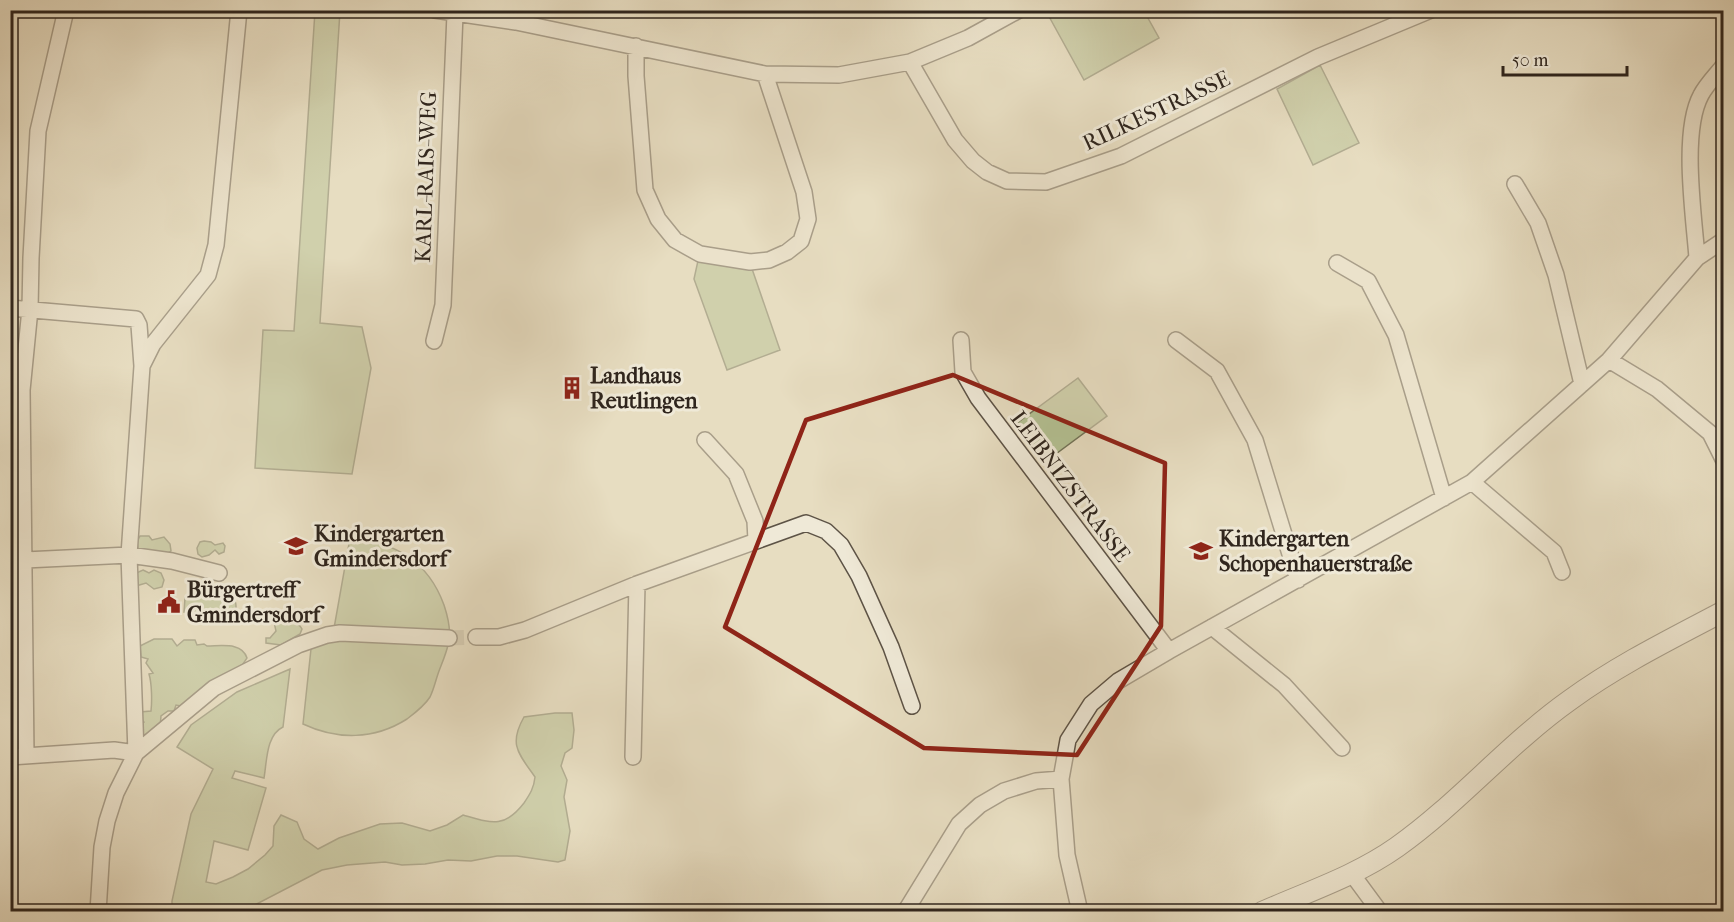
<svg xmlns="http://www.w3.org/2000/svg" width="1734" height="922" font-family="'IM FELL French Canon',serif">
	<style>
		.green { fill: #b4c193; stroke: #727358; stroke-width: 1.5 }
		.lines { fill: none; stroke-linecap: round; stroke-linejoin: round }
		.minor-tunnel { stroke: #c2b8a0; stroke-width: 15; stroke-dasharray: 15 8; stroke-linecap: butt }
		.minor-casing { stroke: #5d5346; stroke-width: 18 }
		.tertiary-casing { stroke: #5d5346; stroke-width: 22 }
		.minor { stroke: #efe9d7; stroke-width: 15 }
		.tertiary { stroke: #efe9d7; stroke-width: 20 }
		.marked { fill: none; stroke: #8f2418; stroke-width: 4.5; stroke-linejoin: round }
		.labels { text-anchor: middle; stroke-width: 6; stroke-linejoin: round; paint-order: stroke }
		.street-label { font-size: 22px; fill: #2f251d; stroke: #efe9d7 }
		.poi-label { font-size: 22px; font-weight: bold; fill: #2f251d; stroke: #efe9d7; text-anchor: start }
	</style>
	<rect width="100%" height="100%" fill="#e7ddc1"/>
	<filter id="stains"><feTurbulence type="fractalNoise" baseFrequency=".00333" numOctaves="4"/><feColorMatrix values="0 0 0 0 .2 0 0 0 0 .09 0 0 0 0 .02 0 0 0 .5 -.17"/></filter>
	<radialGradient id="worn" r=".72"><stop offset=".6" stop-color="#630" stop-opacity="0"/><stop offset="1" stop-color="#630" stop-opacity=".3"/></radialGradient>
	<path class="green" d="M 315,11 L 340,11 L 320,323 L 362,327 L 371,368 L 352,474 L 255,468 L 263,330 L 294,331 Z
		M 1046,11 L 1144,11 L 1159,38 L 1084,80 Z
		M 1320,65 L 1359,143 L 1313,165 L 1277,89 Z
		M 699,256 L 750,263 L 780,350 L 727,370 L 694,279 Z
		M 1078,378 L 1107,416 L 1045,462 L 1017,423 Z
		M 140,536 L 149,536 L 152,540 L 164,537 L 170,544 L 171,551 L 168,553 L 138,549 L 137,541 Z
		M 350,538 C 395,542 428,561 444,605 C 448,617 452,632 448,645 C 446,654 442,663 439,671 C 436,679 434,689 430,697 C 425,705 415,713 407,719 C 374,740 337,740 303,724 L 311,649 L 333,634 Z
		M 204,541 L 211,542 L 215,545 L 223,543 L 225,546 L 224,552 L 219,554 L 215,550 L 209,555 L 202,557 L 198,554 L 197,548 L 200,542 Z
		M 143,570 L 149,573 L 154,570 L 161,573 L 164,580 L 162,587 L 154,589 L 146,583 L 136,586 L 134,574 Z
		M 200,587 L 206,590 L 217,590 L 220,593 L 227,590 C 234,596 239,605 234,614 L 184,612 L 185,598 L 188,597 L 188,592 Z
		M 279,621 C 288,621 298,621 302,629 L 300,634 L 281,645 L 266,643 L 266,638 L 270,638 L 276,631 L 274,622 Z
		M 154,639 L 172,639 L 177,646 L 184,640 L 195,640 L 197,645 L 204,644 L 207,646 C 222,646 242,642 247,658 L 243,664 L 181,706 L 176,705 L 174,711 L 168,711 L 161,716 L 160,728 L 148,736 L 142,734 L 139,725 L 144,722 L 141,719 L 140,712 L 151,711 C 152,702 152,684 149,674 L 153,673 L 146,663 L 148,659 L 141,657 L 140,646 Z
		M 290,669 L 283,727 C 266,735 267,761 264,778 L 235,771 L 232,778 L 266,788 L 248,850 L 214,841 L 206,882 L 216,884 L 233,877 L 248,869 L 265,855 L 273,846 L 274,826 L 281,815 L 297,822 L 304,839 L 318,849 L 339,838 L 380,824 L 402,823 L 430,831 L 447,825 L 463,815 C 491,823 504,829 524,803 C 530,794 534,788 535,777 C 519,754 508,745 524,717 L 555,713 L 572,713 L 574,730 L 572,748 L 565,753 L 561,766 L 567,780 L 564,797 L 570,831 L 565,860 L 558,862 L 517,856 L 497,856 L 471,861 L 448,860 L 425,864 L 402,865 L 385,862 L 347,865 L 322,870 L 243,911 L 172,911 L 172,901 L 191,814 L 213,769 L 177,747 L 191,725 L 237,692 Z"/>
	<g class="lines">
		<path class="minor-tunnel" d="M 449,638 L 476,637"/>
		<g class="minor-casing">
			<path id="minor" d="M 435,10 L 516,22 L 765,74 L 839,75 L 910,62 L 968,38 L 1019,10
				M 636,46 L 636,76 L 645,190 L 658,219 L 675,240 L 700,254 L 750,262 L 769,260 L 787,252 L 801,241 L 808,219 L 804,192 L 765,74
				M 910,62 L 955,140 L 973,161 L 987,172 L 1007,181 L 1046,182 L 1121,156 L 1318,57 L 1431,10
				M 1515,184 L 1538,223 L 1556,275 L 1582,384
				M 1697,258 C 1694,216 1681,132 1701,95 C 1706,85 1716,75 1724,65
				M 1337,263 L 1368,281 L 1396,335 L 1444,498
				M 10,308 L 136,319 L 139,325 L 142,366
				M 961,340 L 963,372 L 978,398 L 1169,651
				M 1176,340 L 1217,371 L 1255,440 L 1298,580
				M 434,341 L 443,305 L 455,14
				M 1609,360 L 1657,389 L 1710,433 L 1724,461
				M 705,440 L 736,474 L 755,521 L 756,540
				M 1472,482 L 1554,552 L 1562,572
				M 10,563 L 25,560 L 129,555 L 172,561 L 219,573
				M 1212,627 L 1284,685 L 1342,748
				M 476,637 L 499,637 L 525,630 L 637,584 L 806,523 L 826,531 L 841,545 L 859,576 L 891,647 L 912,706
				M 136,753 L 129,555 L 142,366 L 153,344 L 208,275 L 216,245 L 239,10
				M 26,756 L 22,390 L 30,309 L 31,258 L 38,131 L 66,10
				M 10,757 L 114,750 L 136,753
				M 633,757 L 637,584
				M 1352,874 L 1380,912
				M 98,912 L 102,847 L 107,821 L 116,793 L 136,753 L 214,688 L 298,645 L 327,635 L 340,633 L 449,638
				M 905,912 L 959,824 L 980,805 L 1004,791 L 1036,781 L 1061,779
				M 1080,912 L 1067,855 L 1061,779 L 1068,740 L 1091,704 L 1118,681 L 1169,651 L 1472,482 L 1609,360 L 1697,258 L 1724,240"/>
		</g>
		<g class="tertiary-casing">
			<path id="tertiary" d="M 1262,912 C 1307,892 1356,876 1397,847 C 1459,803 1508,744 1570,700 C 1618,665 1671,639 1724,611"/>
		</g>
		<use href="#minor" class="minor"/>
		<use href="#tertiary" class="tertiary"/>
	</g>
	<path d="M0 0H1734V922H0ZM 953,375 L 1165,463 L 1161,626 L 1077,755 L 924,748 L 725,627 L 806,420 Z" fill="#e7ddc1" fill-opacity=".55" fill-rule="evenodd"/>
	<path class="marked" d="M 953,375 L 1165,463 L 1161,626 L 1077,755 L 924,748 L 725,627 L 806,420 Z"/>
	<defs>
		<g id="building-bare" transform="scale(1.8)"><path d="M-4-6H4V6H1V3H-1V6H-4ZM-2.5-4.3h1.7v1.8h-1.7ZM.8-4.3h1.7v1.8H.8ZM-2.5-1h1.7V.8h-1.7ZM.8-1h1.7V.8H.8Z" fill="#8f2418" stroke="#efe9d7" stroke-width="2.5" paint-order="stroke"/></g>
		<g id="school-bare" transform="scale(1.8)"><path d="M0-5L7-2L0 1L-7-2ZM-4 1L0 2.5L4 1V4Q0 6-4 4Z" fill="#8f2418" stroke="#efe9d7" stroke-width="2.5" paint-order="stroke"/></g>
		<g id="civic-bare" transform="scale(1.8)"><path d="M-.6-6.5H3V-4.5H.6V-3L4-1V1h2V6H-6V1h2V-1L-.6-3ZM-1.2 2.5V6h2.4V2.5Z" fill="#8f2418" stroke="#efe9d7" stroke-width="2.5" paint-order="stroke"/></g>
	</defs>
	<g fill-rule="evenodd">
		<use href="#building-bare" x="572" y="388"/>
		<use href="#school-bare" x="296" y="546"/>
		<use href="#school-bare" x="1201" y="551"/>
		<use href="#civic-bare" x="169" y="602"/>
	</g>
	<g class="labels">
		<g class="street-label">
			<text transform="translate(1156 110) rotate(-25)" y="8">RILKESTRASSE</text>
			<text transform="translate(425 177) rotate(-88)" y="8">KARL-RAIS-WEG</text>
			<text transform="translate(1071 486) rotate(53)" y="8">LEIBNIZSTRASSE</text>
		</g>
		<g class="poi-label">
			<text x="590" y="383">Landhaus<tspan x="590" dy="25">Reutlingen</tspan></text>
			<text x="314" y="541">Kindergarten<tspan x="314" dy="25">Gmindersdorf</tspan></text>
			<text x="1219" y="546">Kindergarten<tspan x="1219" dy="25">Schopenhauerstraße</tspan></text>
			<text x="187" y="597">Bürgertreff<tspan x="187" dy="25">Gmindersdorf</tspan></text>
		</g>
	</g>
	<rect width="1734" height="922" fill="none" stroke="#e7ddc1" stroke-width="36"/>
	<rect x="12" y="12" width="1710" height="898" fill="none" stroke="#2f251d" stroke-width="3"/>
	<rect x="18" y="18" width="1698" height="886" fill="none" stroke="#2f251d" stroke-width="1.5"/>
	<path d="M1503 66v9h124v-9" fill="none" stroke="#2f251d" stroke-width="3"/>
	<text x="1512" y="66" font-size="18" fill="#2f251d" stroke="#efe9d7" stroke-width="4.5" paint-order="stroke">50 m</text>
	<rect width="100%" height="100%" filter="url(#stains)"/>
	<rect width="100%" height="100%" fill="url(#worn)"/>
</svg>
